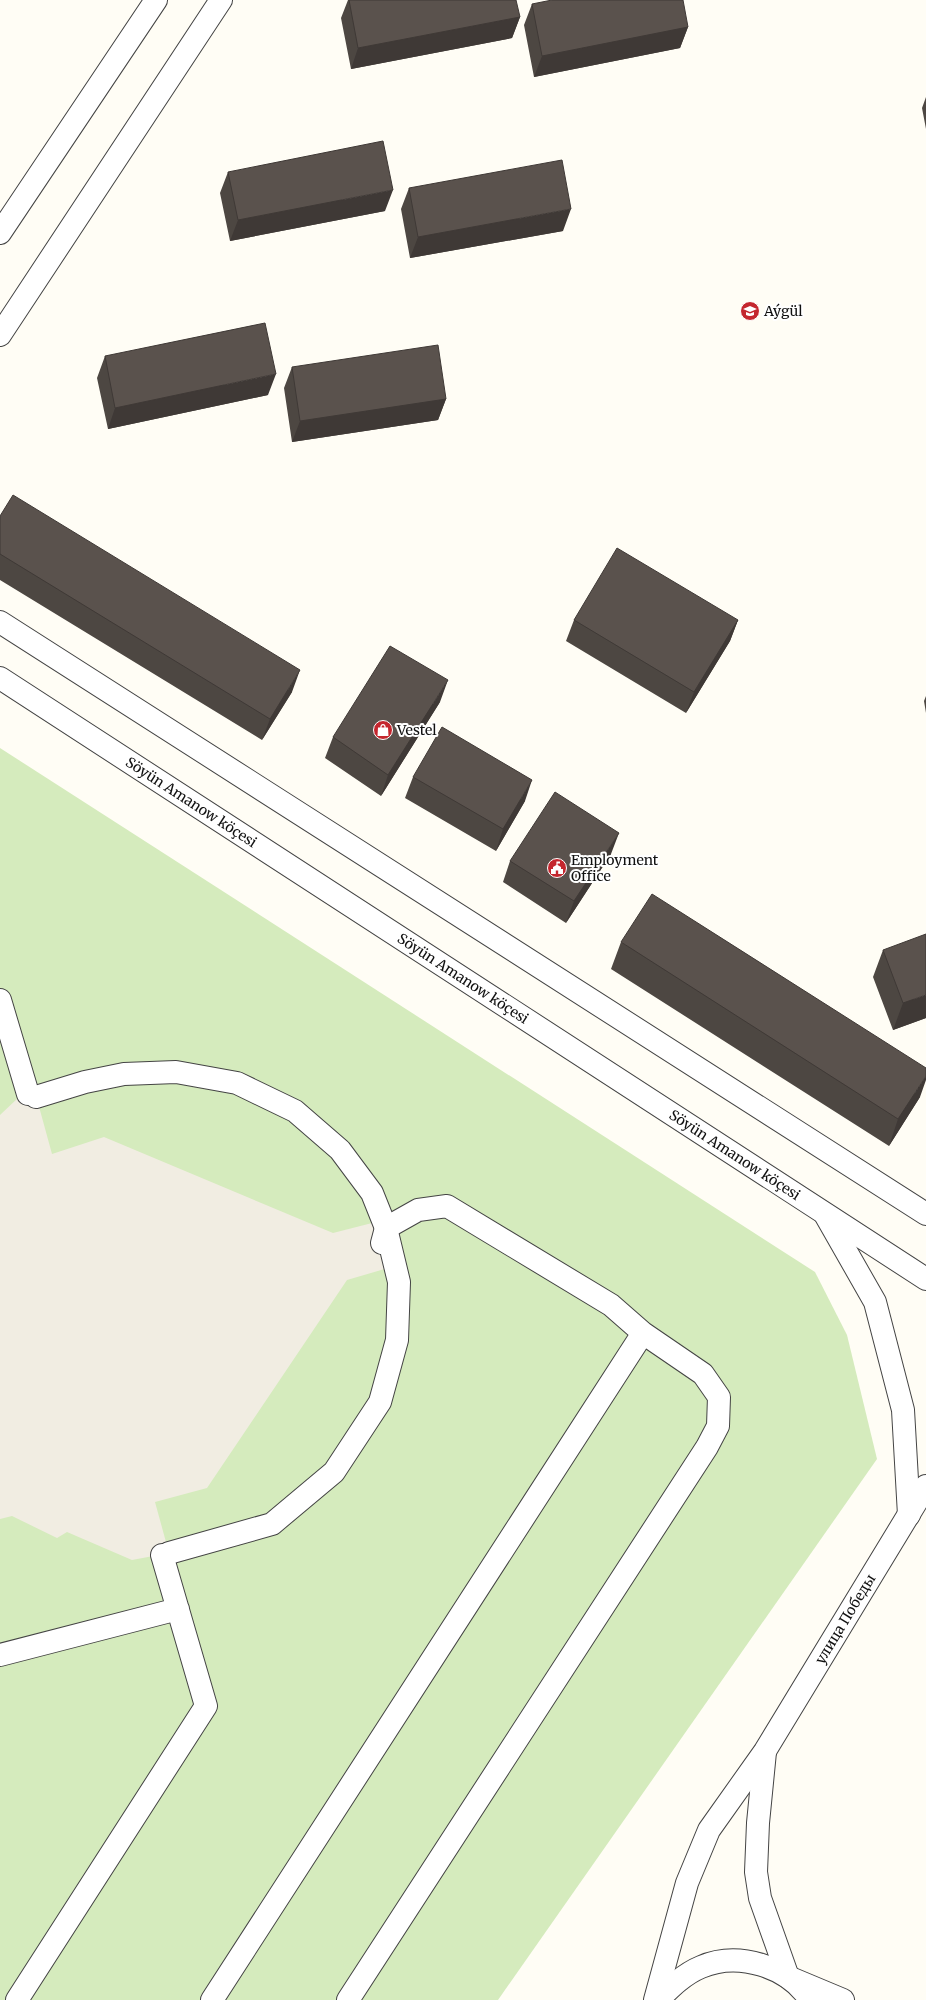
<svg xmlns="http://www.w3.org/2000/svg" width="926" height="2000" font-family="Merriweather,serif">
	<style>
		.green { fill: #d5ebbd }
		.plaza { fill: #f1ede2 }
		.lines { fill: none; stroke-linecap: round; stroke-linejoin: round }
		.pedestrian-casing { stroke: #444; stroke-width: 24 }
		.minor-casing { stroke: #444; stroke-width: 24 }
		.tertiary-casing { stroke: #444; stroke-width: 24 }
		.pedestrian { stroke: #fff; stroke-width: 22 }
		.minor { stroke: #fff; stroke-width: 22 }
		.tertiary { stroke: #fff; stroke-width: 22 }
		.wall { fill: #4d4742 }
		.shaded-wall { fill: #3f3936 }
		.building { fill: #5a524d; stroke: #3f3936 }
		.labels { text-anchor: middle; stroke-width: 4; stroke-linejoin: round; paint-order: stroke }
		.poi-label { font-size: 14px; fill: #111; stroke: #fff; text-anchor: start }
		.street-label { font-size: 14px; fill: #111; stroke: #fff }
	</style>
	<rect width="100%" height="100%" fill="#fffdf5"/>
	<path class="green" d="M 0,748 L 815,1272 L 847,1335 L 877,1459 L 498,2000 L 0,2000 Z"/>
	<path class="plaza" d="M 35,1092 L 52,1154 L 104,1137 L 333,1233 L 376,1222 L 388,1268 L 347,1280 L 207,1488 L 155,1502 L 169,1553 L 132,1560 L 67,1532 L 57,1538 L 12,1516 L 0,1519 L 0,1115 L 18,1098 Z"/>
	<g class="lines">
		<g class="pedestrian-casing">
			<path id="pedestrian" d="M 0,1000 L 28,1094
				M 36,1097 L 85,1082 L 124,1074 L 176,1072 L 237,1083 L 295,1111 L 340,1150 L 372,1193 L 386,1228 L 399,1282 L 397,1340 L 380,1402 L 334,1472 L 272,1524 L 169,1553
				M 0,1655 L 178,1609
				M 17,2000 L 206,1706 L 162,1555"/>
		</g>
		<g class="minor-casing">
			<path id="minor" d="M 0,233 L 156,0
				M 0,335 L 221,0
				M 382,1243 L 386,1228 L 418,1210 L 447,1206 L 611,1305 L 643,1333
				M 788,1977 L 843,2000
				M 212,2000 L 643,1333 L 703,1374 L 719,1397 L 718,1426 L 707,1447 L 348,2000"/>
		</g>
		<g class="tertiary-casing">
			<g id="tertiary">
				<path d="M 0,622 L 926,1214"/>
				<path id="s1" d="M 0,678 L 926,1279"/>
				<path d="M 826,1216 L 875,1302 L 903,1410 L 909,1515"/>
				<path d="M 765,1752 L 758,1823 L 756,1872 L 760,1898 L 788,1977"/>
				<path id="s2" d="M 655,2000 L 687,1883 L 709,1830 L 765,1751 L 926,1486"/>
				<path d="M 658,2000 C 671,1987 684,1974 701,1967 C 738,1951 788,1966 810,2000"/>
			</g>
		</g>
		<use href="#pedestrian" class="pedestrian"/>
		<use href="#minor" class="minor"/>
		<use href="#tertiary" class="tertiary"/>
	</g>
	<path class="wall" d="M 348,0 L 349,0 L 520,17 L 512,38 L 351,69 L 341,18 Z
		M 532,4 L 688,27 L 680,48 L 534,77 L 524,25 Z
		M 926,97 L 926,129 L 922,108 Z
		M 228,172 L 385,211 L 230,241 L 220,193 Z
		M 409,188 L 563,231 L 410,258 L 401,209 Z
		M 105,356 L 268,395 L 108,429 L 97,378 Z
		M 292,367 L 446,399 L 438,420 L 292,442 L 284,388 Z
		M 0,516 L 292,692 L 262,740 L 0,580 Z
		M 574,620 L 738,620 L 730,641 L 686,713 L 566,641 Z
		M 926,696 L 926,713 L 924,701 Z
		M 440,702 L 381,796 L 325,758 L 333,737 Z
		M 413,777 L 525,801 L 496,851 L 405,798 Z
		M 611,854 L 566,923 L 503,882 L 510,861 Z
		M 621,942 L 920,1097 L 889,1146 L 611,969 Z
		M 883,950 L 926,1018 L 893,1030 L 873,977 Z"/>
	<path class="shaded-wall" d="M 520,17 L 512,38 L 351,69 L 358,48 Z
		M 688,27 L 680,48 L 534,77 L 542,56 Z
		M 393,190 L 385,211 L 230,241 L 238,220 Z
		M 571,209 L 563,231 L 410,258 L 418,237 Z
		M 276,374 L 268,395 L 108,429 L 115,408 Z
		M 446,399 L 438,420 L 292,442 L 300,421 Z
		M 738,620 L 730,641 L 686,713 L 694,692 Z
		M 300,670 L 292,692 L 262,740 L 270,719 Z
		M 448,680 L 440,702 L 381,796 L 388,775 Z
		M 532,780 L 525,801 L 496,851 L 503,829 Z
		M 619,833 L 611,854 L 566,923 L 574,901 Z
		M 926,995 L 926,1018 L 893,1030 L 903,1003 Z
		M 926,1076 L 926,1080 L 920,1097 L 889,1146 L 898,1119 Z"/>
	<path class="building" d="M 349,0 L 516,0 L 520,17 L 358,48 Z
		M 552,0 L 683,0 L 688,27 L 542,56 L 532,4 Z
		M 383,141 L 393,190 L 238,220 L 228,172 Z
		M 562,160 L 571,209 L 418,237 L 409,188 Z
		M 265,323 L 276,374 L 115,408 L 105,356 Z
		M 438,345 L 446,399 L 300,421 L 292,367 Z
		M 13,495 L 300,670 L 270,719 L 0,554 L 0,516 Z
		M 617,548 L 738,620 L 694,692 L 574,620 Z
		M 390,646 L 448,680 L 388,775 L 333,737 Z
		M 442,727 L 532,780 L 503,829 L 413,777 Z
		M 555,792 L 619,833 L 574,901 L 510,861 Z
		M 652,894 L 926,1068 L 926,1076 L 898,1119 L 621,942 Z
		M 926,934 L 926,995 L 903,1003 L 883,950 Z"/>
	<defs>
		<g id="school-disc" transform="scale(1)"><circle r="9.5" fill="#c4262e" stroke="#fff"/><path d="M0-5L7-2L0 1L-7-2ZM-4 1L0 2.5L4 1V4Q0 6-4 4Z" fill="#fff"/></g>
		<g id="shop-disc" transform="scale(1)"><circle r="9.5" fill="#c4262e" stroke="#fff"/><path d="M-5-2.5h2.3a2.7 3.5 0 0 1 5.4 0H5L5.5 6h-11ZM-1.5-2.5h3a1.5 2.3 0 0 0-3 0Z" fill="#fff"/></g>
		<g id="civic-disc" transform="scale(1)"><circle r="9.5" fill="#c4262e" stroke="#fff"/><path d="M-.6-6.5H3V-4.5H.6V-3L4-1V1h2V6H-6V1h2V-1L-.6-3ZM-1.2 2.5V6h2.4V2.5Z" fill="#fff"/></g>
	</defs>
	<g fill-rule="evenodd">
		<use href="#school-disc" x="750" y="311"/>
		<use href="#shop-disc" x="383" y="730"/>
		<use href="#civic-disc" x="557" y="868"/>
	</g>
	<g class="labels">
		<g class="poi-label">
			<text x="764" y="316">Aýgül</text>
			<text x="397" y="735">Vestel</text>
			<text x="571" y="865">Employment<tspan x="571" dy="16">Office</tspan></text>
		</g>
		<g class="street-label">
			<text dy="5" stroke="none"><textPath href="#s1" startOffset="228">Söyün Amanow köçesi</textPath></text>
			<text dy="5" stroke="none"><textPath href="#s1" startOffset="552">Söyün Amanow köçesi</textPath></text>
			<text dy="5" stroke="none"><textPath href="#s1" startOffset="876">Söyün Amanow köçesi</textPath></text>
			<text dy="5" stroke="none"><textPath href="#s2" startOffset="430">улица Победы</textPath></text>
		</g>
	</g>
</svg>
